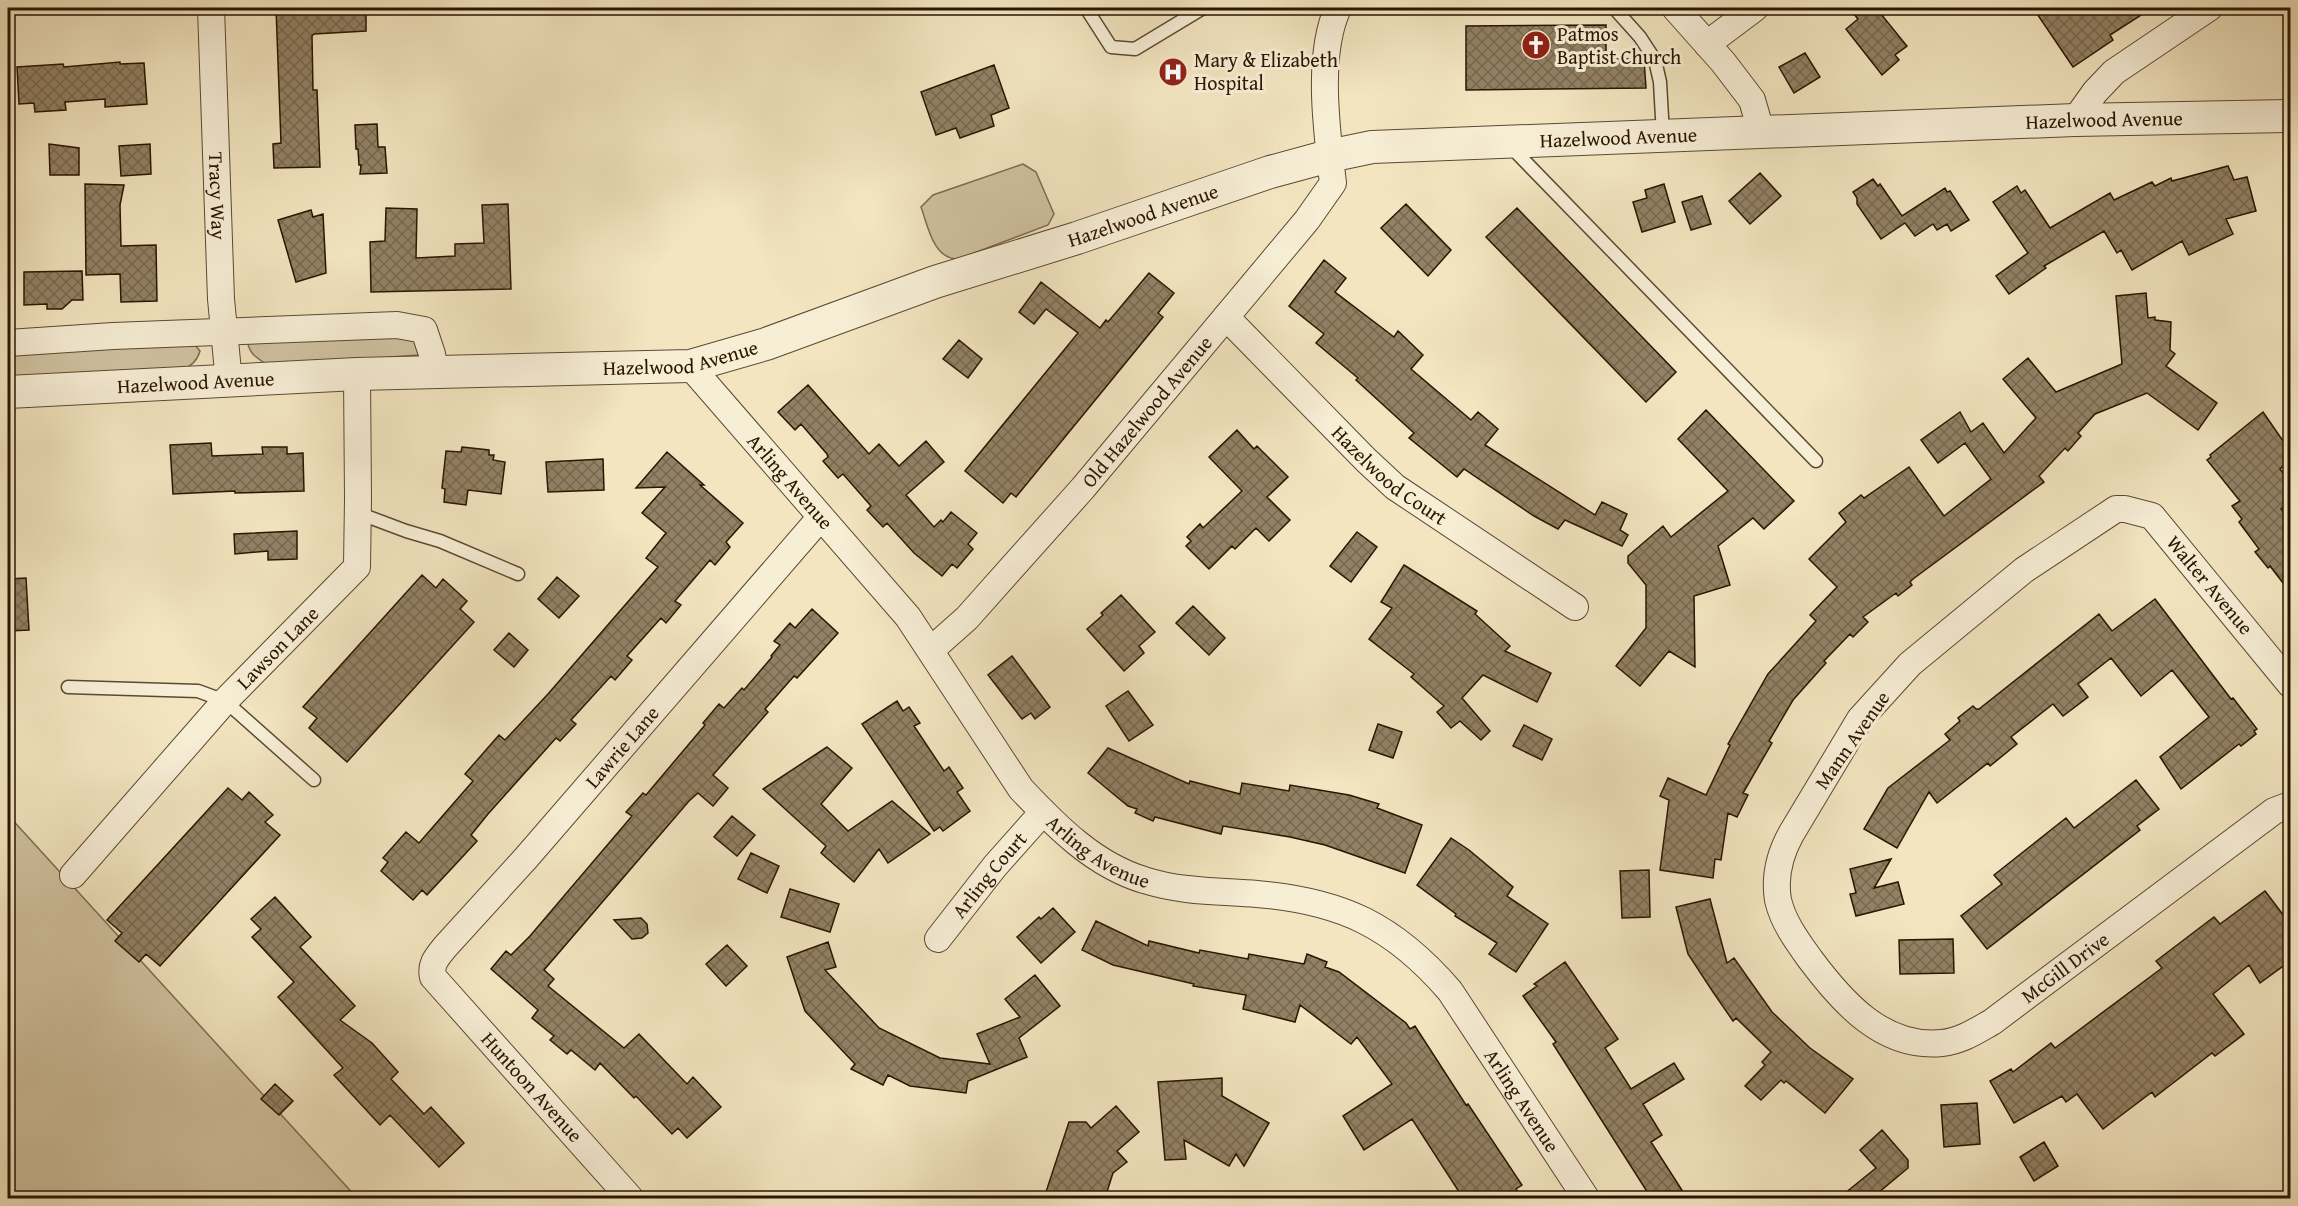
<svg xmlns="http://www.w3.org/2000/svg" width="2298" height="1206" font-family="'Gentium Book Plus',serif">
	<style>
		.grass { fill: #d0c2a0; stroke: #7d6c50; stroke-width: 1.5 }
		.building { fill: url(#building-cross-hatch); stroke: #2a1501; stroke-width: 1.5 }
		.lines { fill: none; stroke-linecap: round; stroke-linejoin: round }
		.service-casing { stroke: #5c4931; stroke-width: 15 }
		.minor-casing { stroke: #5c4931; stroke-width: 28 }
		.tertiary-casing { stroke: #5c4931; stroke-width: 34 }
		.service { stroke: #f7eed6; stroke-width: 12 }
		.minor { stroke: #f7eed6; stroke-width: 26 }
		.tertiary { stroke: #f7eed6; stroke-width: 32 }
		.labels { text-anchor: middle; stroke-width: 6; stroke-linejoin: round; paint-order: stroke }
		.poi-label { font-size: 20px; fill: #2a1501; stroke: #f7eed6; text-anchor: start }
		.street-label { font-size: 20px; fill: #2a1501; stroke: #f7eed6 }
	</style>
	<defs>
		<pattern id="building-cross-hatch" width="8" height="8" patternUnits="userSpaceOnUse" patternTransform="scale(1.5)"><rect width="8" height="8" fill="#928164"/><path d="M0 0l8 8M0 8l8-8" fill="none" stroke="#776850"/></pattern>
	</defs>
	<rect width="100%" height="100%" fill="#f2e5c0"/>
	<filter id="stains"><feTurbulence type="fractalNoise" baseFrequency=".00333" numOctaves="4"/><feColorMatrix values="0 0 0 0 .2 0 0 0 0 .09 0 0 0 0 .02 0 0 0 .5 -.17"/></filter>
	<radialGradient id="worn" r=".72"><stop offset=".6" stop-color="#630" stop-opacity="0"/><stop offset="1" stop-color="#630" stop-opacity=".3"/></radialGradient>
	<path class="grass" d="M 1023,164 L 1036,172 L 1054,214 L 1048,225 L 958,259 C 933,259 928,226 921,207 L 933,195 Z
		M 253,336 L 412,338 L 418,346 L 418,355 L 269,366 C 257,358 248,354 247,338 Z
		M 195,345 L 200,351 C 197,361 192,365 183,370 L 8,378 L 8,347 Z
		M 8,815 L 357,1198 L 8,1198 Z"/>
	<path class="building" d="M 276,8 L 313,8 L 313,11 L 366,8 L 366,31 L 314,34 L 312,36 L 313,90 L 317,90 L 320,167 L 274,168 L 273,144 L 281,143 Z
		M 1849,8 L 1876,8 L 1907,46 L 1895,55 L 1899,60 L 1882,75 L 1846,29 L 1858,19 Z
		M 2033,8 L 2152,8 L 2110,35 L 2113,40 L 2073,67 Z
		M 1606,25 L 1606,59 L 1644,59 L 1646,88 L 1466,90 L 1466,26 Z
		M 1805,53 L 1820,77 L 1794,93 L 1779,67 Z
		M 120,62 L 120,64 L 144,63 L 147,104 L 105,107 L 105,99 L 65,102 L 66,110 L 35,112 L 34,103 L 19,104 L 17,67 L 63,64 L 64,67 Z
		M 994,65 L 1009,108 L 991,115 L 994,126 L 960,138 L 956,128 L 936,135 L 921,92 Z
		M 377,124 L 378,147 L 385,147 L 387,173 L 360,174 L 361,165 L 359,165 L 358,149 L 356,149 L 355,125 Z
		M 49,144 L 79,148 L 79,175 L 50,175 Z
		M 150,144 L 151,174 L 121,176 L 119,146 Z
		M 2228,166 L 2234,180 L 2247,177 L 2256,211 L 2226,219 L 2233,234 L 2189,255 L 2182,241 L 2132,270 L 2121,250 L 2117,253 L 2104,231 L 2044,266 L 2046,268 L 2009,294 L 1996,276 L 2028,253 L 1993,202 L 2017,186 L 2021,193 L 2025,190 L 2050,228 L 2110,193 L 2114,200 L 2152,182 L 2155,186 L 2171,178 L 2172,181 Z
		M 1760,173 L 1781,196 L 1750,224 L 1729,201 Z
		M 1873,179 L 1878,186 L 1880,184 L 1902,216 L 1945,188 L 1947,192 L 1950,191 L 1969,220 L 1951,231 L 1947,224 L 1937,230 L 1933,224 L 1915,236 L 1905,223 L 1881,239 L 1857,204 L 1857,198 L 1853,192 Z
		M 85,184 L 124,185 L 120,205 L 121,246 L 156,245 L 157,301 L 121,302 L 120,274 L 86,275 Z
		M 1664,184 L 1675,222 L 1642,232 L 1633,202 L 1647,198 L 1645,190 Z
		M 1702,196 L 1711,224 L 1691,230 L 1682,202 Z
		M 508,204 L 511,289 L 371,292 L 370,242 L 385,241 L 386,208 L 417,209 L 416,258 L 455,256 L 455,244 L 484,243 L 482,205 Z
		M 1406,204 L 1451,250 L 1428,276 L 1381,228 Z
		M 1517,208 L 1676,372 L 1646,402 L 1486,237 Z
		M 311,210 L 313,217 L 323,214 L 326,273 L 296,282 L 278,220 Z
		M 1324,260 L 1346,278 L 1335,292 L 1394,337 L 1398,331 L 1423,355 L 1411,369 L 1471,420 L 1478,412 L 1498,429 L 1485,445 L 1595,515 L 1602,502 L 1627,514 L 1620,530 L 1628,535 L 1622,546 L 1565,520 L 1558,529 L 1534,516 L 1464,469 L 1457,477 L 1409,438 L 1414,433 L 1356,380 L 1358,378 L 1316,343 L 1324,334 L 1289,306 Z
		M 82,271 L 83,300 L 72,300 L 62,309 L 47,309 L 47,304 L 24,305 L 24,272 Z
		M 1149,273 L 1174,293 L 1158,313 L 1163,317 L 1016,497 L 1011,493 L 1003,503 L 965,471 L 1078,333 L 1046,309 L 1034,324 L 1019,312 L 1041,282 L 1100,328 L 1106,320 L 1108,322 Z
		M 2146,293 L 2148,318 L 2155,317 L 2155,320 L 2171,322 L 2170,350 L 2175,354 L 2166,366 L 2217,403 L 2198,430 L 2147,393 L 2095,414 L 2078,433 L 2081,436 L 2068,451 L 2065,448 L 2039,476 L 2044,482 L 1913,579 L 1910,582 L 1912,585 L 1898,596 L 1896,593 L 1863,617 L 1868,622 L 1853,637 L 1850,634 L 1824,661 L 1826,663 L 1793,700 L 1769,741 L 1772,743 L 1743,793 L 1748,795 L 1737,817 L 1728,813 L 1721,860 L 1715,859 L 1713,878 L 1660,870 L 1669,800 L 1660,796 L 1668,778 L 1706,795 L 1730,745 L 1728,744 L 1768,674 L 1816,621 L 1810,615 L 1837,587 L 1809,559 L 1846,522 L 1839,513 L 1861,495 L 1864,498 L 1909,467 L 1944,516 L 1991,479 L 1965,443 L 1938,463 L 1921,440 L 1960,412 L 1971,432 L 1983,423 L 2004,453 L 2036,418 L 2003,379 L 2028,358 L 2056,392 L 2122,364 L 2116,296 Z
		M 959,340 L 982,359 L 968,378 L 943,359 Z
		M 808,385 L 869,454 L 879,444 L 899,466 L 926,441 L 944,462 L 906,495 L 934,527 L 941,520 L 943,522 L 951,512 L 977,533 L 968,544 L 973,549 L 957,568 L 952,564 L 942,576 L 914,553 L 887,523 L 883,527 L 867,510 L 871,506 L 843,474 L 838,478 L 823,461 L 828,457 L 827,454 L 801,424 L 795,430 L 778,412 Z
		M 1706,410 L 1794,501 L 1764,529 L 1753,518 L 1718,546 L 1730,585 L 1694,596 L 1695,667 L 1669,651 L 1640,686 L 1616,666 L 1646,628 L 1646,585 L 1628,563 L 1628,556 L 1663,526 L 1671,537 L 1728,491 L 1678,439 Z
		M 2263,412 L 2290,451 L 2290,461 L 2280,469 L 2290,483 L 2290,502 L 2281,509 L 2290,521 L 2290,592 L 2270,566 L 2268,568 L 2255,552 L 2259,549 L 2239,522 L 2242,519 L 2232,506 L 2240,501 L 2207,460 L 2211,457 L 2210,455 Z
		M 1237,430 L 1254,449 L 1257,446 L 1288,477 L 1267,497 L 1290,520 L 1269,541 L 1256,528 L 1235,549 L 1232,546 L 1209,569 L 1186,546 L 1191,541 L 1187,537 L 1200,524 L 1203,528 L 1242,491 L 1209,457 Z
		M 211,443 L 212,456 L 263,454 L 262,447 L 287,447 L 287,454 L 303,453 L 304,491 L 235,493 L 235,491 L 173,494 L 170,445 Z
		M 462,447 L 489,450 L 489,455 L 494,455 L 493,460 L 505,462 L 501,494 L 468,490 L 466,505 L 444,502 L 445,489 L 442,488 L 446,451 L 461,452 Z
		M 667,452 L 704,485 L 700,485 L 743,523 L 726,542 L 730,547 L 715,565 L 710,560 L 675,601 L 681,605 L 666,623 L 661,618 L 627,656 L 632,660 L 615,680 L 611,676 L 571,720 L 576,724 L 560,741 L 556,738 L 488,814 L 471,835 L 477,841 L 454,866 L 427,895 L 422,890 L 413,900 L 381,871 L 388,862 L 383,858 L 406,832 L 419,843 L 473,781 L 465,774 L 499,735 L 505,740 L 548,694 L 658,567 L 646,558 L 666,533 L 642,513 L 665,487 L 636,488 Z
		M 603,459 L 604,490 L 548,492 L 546,462 Z
		M 297,531 L 297,559 L 268,560 L 268,551 L 235,554 L 234,534 Z
		M 1357,532 L 1377,547 L 1351,582 L 1330,566 Z
		M 1404,565 L 1477,611 L 1475,614 L 1510,646 L 1505,651 L 1551,673 L 1537,702 L 1483,675 L 1462,698 L 1490,731 L 1481,740 L 1460,721 L 1451,728 L 1437,712 L 1444,706 L 1411,677 L 1414,674 L 1369,639 L 1392,608 L 1381,602 Z
		M 422,575 L 436,588 L 443,579 L 467,601 L 460,609 L 474,622 L 347,762 L 309,728 L 317,718 L 303,707 Z
		M 557,577 L 579,596 L 559,618 L 538,599 Z
		M 26,578 L 29,630 L 8,631 L 8,579 Z
		M 1121,595 L 1155,632 L 1139,646 L 1144,653 L 1124,671 L 1087,629 L 1103,615 L 1101,613 Z
		M 2155,599 L 2231,699 L 2233,698 L 2257,729 L 2254,731 L 2256,734 L 2241,746 L 2239,744 L 2181,789 L 2160,757 L 2209,717 L 2172,670 L 2141,696 L 2111,658 L 2078,684 L 2088,697 L 2063,716 L 2053,704 L 2011,737 L 2017,744 L 1990,766 L 1988,763 L 1937,803 L 1929,792 L 1897,848 L 1864,829 L 1888,788 L 1950,740 L 1945,734 L 1960,721 L 1958,718 L 1973,706 L 1976,709 L 1979,709 L 2099,614 L 2112,631 Z
		M 1193,606 L 1225,638 L 1209,655 L 1176,623 Z
		M 812,609 L 838,633 L 797,678 L 794,676 L 765,709 L 768,712 L 713,775 L 728,788 L 713,806 L 698,793 L 689,801 L 544,970 L 554,979 L 548,986 L 624,1048 L 639,1034 L 687,1084 L 693,1077 L 721,1107 L 687,1138 L 678,1128 L 672,1134 L 636,1096 L 634,1098 L 600,1063 L 595,1070 L 571,1050 L 567,1054 L 550,1040 L 554,1036 L 532,1018 L 538,1010 L 491,969 L 506,951 L 511,955 L 530,936 L 632,816 L 626,812 L 643,793 L 646,795 L 705,725 L 703,723 L 719,704 L 724,708 L 742,688 L 744,690 L 772,657 L 771,656 L 780,645 L 774,641 L 790,623 L 795,628 Z
		M 509,633 L 528,650 L 514,667 L 494,650 Z
		M 1012,656 L 1050,707 L 1035,719 L 1031,713 L 1022,719 L 988,675 Z
		M 1128,691 L 1153,725 L 1129,741 L 1106,706 Z
		M 897,701 L 903,711 L 909,707 L 920,723 L 914,726 L 944,771 L 949,767 L 963,788 L 957,792 L 970,811 L 943,831 L 940,827 L 934,831 L 862,724 Z
		M 1378,724 L 1402,732 L 1393,758 L 1369,750 Z
		M 1524,725 L 1552,739 L 1542,760 L 1513,746 Z
		M 827,747 L 852,768 L 821,804 L 848,831 L 892,801 L 930,834 L 888,863 L 879,849 L 854,882 L 821,853 L 826,846 L 763,789 Z
		M 1108,748 L 1189,784 L 1190,781 L 1240,794 L 1242,783 L 1289,791 L 1290,785 L 1349,795 L 1379,804 L 1377,808 L 1422,825 L 1405,873 L 1325,845 L 1290,837 L 1223,826 L 1221,834 L 1155,817 L 1153,821 L 1135,813 L 1137,809 L 1128,806 L 1088,773 Z
		M 2136,780 L 2159,809 L 2137,826 L 2140,830 L 1987,949 L 1961,916 L 2002,884 L 1994,875 L 2066,818 L 2074,828 Z
		M 228,788 L 242,800 L 249,792 L 273,815 L 265,822 L 280,835 L 160,966 L 146,954 L 139,962 L 115,941 L 122,933 L 107,920 Z
		M 732,816 L 755,835 L 737,856 L 714,837 Z
		M 1451,838 L 1469,850 L 1513,887 L 1507,896 L 1548,924 L 1516,972 L 1489,954 L 1497,943 L 1455,916 L 1456,914 L 1417,885 Z
		M 751,853 L 779,866 L 767,893 L 738,879 Z
		M 1891,859 L 1874,888 L 1898,882 L 1904,904 L 1856,916 L 1850,894 L 1856,893 L 1850,869 Z
		M 1649,870 L 1650,917 L 1622,918 L 1620,871 Z
		M 790,889 L 839,904 L 830,932 L 781,917 Z
		M 2265,891 L 2290,924 L 2290,961 L 2260,983 L 2249,965 L 2213,994 L 2244,1034 L 2215,1056 L 2212,1053 L 2155,1097 L 2152,1092 L 2103,1129 L 2077,1094 L 2066,1102 L 2062,1096 L 2014,1123 L 1990,1081 L 2011,1069 L 2013,1072 L 2051,1043 L 2055,1048 L 2162,968 L 2156,961 L 2214,917 L 2220,924 Z
		M 275,897 L 311,937 L 300,947 L 355,1006 L 340,1020 L 372,1043 L 398,1072 L 391,1079 L 424,1114 L 431,1107 L 464,1143 L 439,1167 L 390,1115 L 380,1125 L 334,1075 L 343,1068 L 278,997 L 294,982 L 252,937 L 261,929 L 251,919 Z
		M 1710,899 L 1727,963 L 1734,958 L 1772,1012 L 1810,1048 L 1853,1079 L 1825,1113 L 1786,1081 L 1784,1083 L 1781,1080 L 1761,1100 L 1745,1086 L 1765,1065 L 1762,1062 L 1771,1052 L 1736,1018 L 1733,1021 L 1713,992 L 1688,954 L 1676,907 Z
		M 1053,908 L 1075,932 L 1041,963 L 1017,937 L 1039,917 L 1041,919 Z
		M 641,918 L 647,924 L 648,933 L 642,938 L 632,939 L 614,920 Z
		M 1096,921 L 1148,946 L 1149,941 L 1199,953 L 1200,950 L 1248,959 L 1249,954 L 1304,964 L 1307,954 L 1327,962 L 1325,967 L 1339,972 L 1406,1023 L 1410,1029 L 1415,1026 L 1466,1105 L 1468,1104 L 1522,1185 L 1516,1189 L 1522,1198 L 1463,1198 L 1412,1119 L 1364,1150 L 1343,1116 L 1392,1084 L 1357,1037 L 1351,1044 L 1300,1005 L 1295,1022 L 1243,1009 L 1246,995 L 1193,986 L 1194,984 L 1113,965 L 1082,950 Z
		M 1953,939 L 1954,973 L 1900,974 L 1899,940 Z
		M 828,942 L 836,967 L 825,970 L 879,1028 L 940,1058 L 990,1064 L 977,1034 L 1020,1017 L 1005,999 L 1035,975 L 1060,1006 L 1019,1038 L 1027,1057 L 968,1081 L 966,1093 L 910,1086 L 888,1075 L 883,1085 L 851,1069 L 855,1064 L 805,1011 L 787,957 Z
		M 727,945 L 747,966 L 726,986 L 706,964 Z
		M 1565,962 L 1618,1039 L 1605,1048 L 1631,1089 L 1674,1063 L 1684,1079 L 1643,1104 L 1662,1135 L 1651,1142 L 1687,1198 L 1640,1198 L 1648,1193 L 1553,1044 L 1556,1042 L 1523,996 L 1537,986 L 1534,984 Z
		M 1222,1078 L 1222,1096 L 1269,1123 L 1244,1166 L 1236,1154 L 1229,1166 L 1184,1140 L 1186,1159 L 1165,1160 L 1158,1082 Z
		M 275,1084 L 293,1101 L 279,1115 L 261,1099 Z
		M 1977,1103 L 1980,1144 L 1944,1147 L 1941,1105 Z
		M 1116,1106 L 1139,1132 L 1117,1151 L 1127,1162 L 1113,1173 L 1105,1198 L 1044,1198 L 1069,1122 L 1086,1122 L 1091,1128 Z
		M 1882,1130 L 1908,1160 L 1908,1168 L 1872,1198 L 1839,1198 L 1876,1168 L 1860,1150 Z
		M 2044,1142 L 2058,1166 L 2034,1181 L 2020,1157 Z"/>
	<g class="lines">
		<g class="service-casing">
			<path id="service" d="M 1086,8 L 1111,47 L 1135,49 L 1203,8
				M 1614,8 L 1640,37 L 1655,60 L 1660,82 L 1663,135
				M 1511,147 L 1816,461
				M 358,513 L 406,531 L 440,541 L 518,574
				M 68,687 L 198,691 L 225,701 L 314,780"/>
		</g>
		<g class="minor-casing">
			<g id="minor">
				<path id="s1" d="M 211,8 L 221,299 L 229,382"/>
				<path d="M 1675,8 L 1723,62 L 1752,100 L 1761,131"/>
				<path d="M 1707,44 L 1755,8"/>
				<path d="M 2075,120 L 2095,92 L 2114,72 L 2209,8"/>
				<path id="s2" d="M 1226,317 L 1366,460 L 1395,487 L 1575,607"/>
				<path d="M 8,343 L 113,336 L 397,325 L 424,330 L 432,354 L 435,372"/>
				<path id="s3" d="M 690,366 L 908,617 L 1021,789 C 1056,826 1094,865 1144,880 C 1181,892 1219,891 1257,894 C 1342,901 1394,926 1450,991 L 1586,1198"/>
				<path id="s4" d="M 931,650 L 967,618 L 1083,488 L 1307,220 L 1333,183 C 1327,133 1316,55 1338,8"/>
				<path id="s5" d="M 2290,684 L 2152,516 L 2125,509 L 2116,509 L 2024,570 L 1910,664 L 1860,719 L 1791,834 C 1780,854 1774,876 1778,900 C 1783,922 1797,941 1810,959 C 1842,1002 1883,1049 1942,1043 C 1961,1041 1976,1031 1992,1022 L 2274,811 L 2290,805"/>
				<path id="s6" d="M 73,875 L 225,701 L 357,567 L 358,499 L 357,374"/>
				<path id="s7" d="M 938,939 L 995,866 L 1043,812"/>
				<path id="s8" d="M 630,1198 L 433,977 C 430,964 437,957 445,947 L 526,858 L 820,518"/>
			</g>
		</g>
		<g class="tertiary-casing">
			<g id="tertiary">
				<path id="s9" d="M 8,392 L 357,374 L 690,366 L 766,344 L 935,282 L 1077,238 L 1270,172 L 1329,156 L 1372,147 L 2075,120 L 2290,116"/>
			</g>
		</g>
		<use href="#service" class="service"/>
		<use href="#minor" class="minor"/>
		<use href="#tertiary" class="tertiary"/>
	</g>
	<defs>
		<g id="church-disc" transform="scale(1.5)"><circle r="9.5" fill="#8f2418" stroke="#f7eed6"/><path d="M-1.2-6h2.4v3.5h3.3v2.4h-3.3V6h-2.4V-.1h-3.3v-2.4h3.3Z" fill="#fff"/></g>
		<g id="hospital-disc" transform="scale(1.5)"><circle r="9.5" fill="#8f2418" stroke="#f7eed6"/><path d="M-5-5h3v3.5h4V-5h3V5h-3V1.5h-4V5h-3Z" fill="#fff"/></g>
	</defs>
	<g fill-rule="evenodd">
		<use href="#church-disc" x="1536" y="45"/>
		<use href="#hospital-disc" x="1173" y="72"/>
	</g>
	<g class="labels">
		<g class="poi-label">
			<text x="1557" y="41">Patmos<tspan x="1557" dy="23">Baptist Church</tspan></text>
			<text x="1194" y="67">Mary &amp; Elizabeth<tspan x="1194" dy="23">Hospital</tspan></text>
		</g>
		<g class="street-label">
			<text dy="7" stroke="none"><textPath href="#s9" startOffset="2132">Hazelwood Avenue</textPath></text>
			<text dy="7" stroke="none"><textPath href="#s9" startOffset="1646">Hazelwood Avenue</textPath></text>
			<text dy="7" stroke="none"><textPath href="#s1" startOffset="188">Tracy Way</textPath></text>
			<text dy="7" stroke="none"><textPath href="#s9" startOffset="1160">Hazelwood Avenue</textPath></text>
			<text dy="7" stroke="none"><textPath href="#s9" startOffset="674">Hazelwood Avenue</textPath></text>
			<text dy="7" stroke="none"><textPath href="#s9" startOffset="188">Hazelwood Avenue</textPath></text>
			<text dy="7" stroke="none"><textPath href="#s4" startOffset="322">Old Hazelwood Avenue</textPath></text>
			<text dy="7" stroke="none"><textPath href="#s2" startOffset="228">Hazelwood Court</textPath></text>
			<text dy="7" stroke="none"><textPath href="#s3" startOffset="153">Arling Avenue</textPath></text>
			<text transform="translate(2210 585) rotate(50)" y="7">Walter Avenue</text>
			<text dy="7" stroke="none"><textPath href="#s6" startOffset="306">Lawson Lane</textPath></text>
			<text transform="translate(1852 740) rotate(-55)" y="7">Mann Avenue</text>
			<text dy="7" stroke="none"><textPath href="#s8" startOffset="597">Lawrie Lane</textPath></text>
			<text dy="7" stroke="none"><textPath href="#s3" startOffset="639">Arling Avenue</textPath></text>
			<text dy="7" stroke="none"><textPath href="#s7" startOffset="82">Arling Court</textPath></text>
			<text dy="7" stroke="none"><textPath href="#s5" startOffset="1167">McGill Drive</textPath></text>
			<text transform="translate(532 1087) rotate(48)" y="7">Huntoon Avenue</text>
			<text dy="7" stroke="none"><textPath href="#s3" startOffset="1161">Arling Avenue</textPath></text>
		</g>
	</g>
	<rect width="2298" height="1206" fill="none" stroke="#f2e5c0" stroke-width="30"/>
	<rect x="9" y="9" width="2280" height="1188" fill="none" stroke="#2a1501" stroke-width="3"/>
	<rect x="15" y="15" width="2268" height="1176" fill="none" stroke="#2a1501" stroke-width="1.5"/>
	<rect width="100%" height="100%" filter="url(#stains)"/>
	<rect width="100%" height="100%" fill="url(#worn)"/>
</svg>
